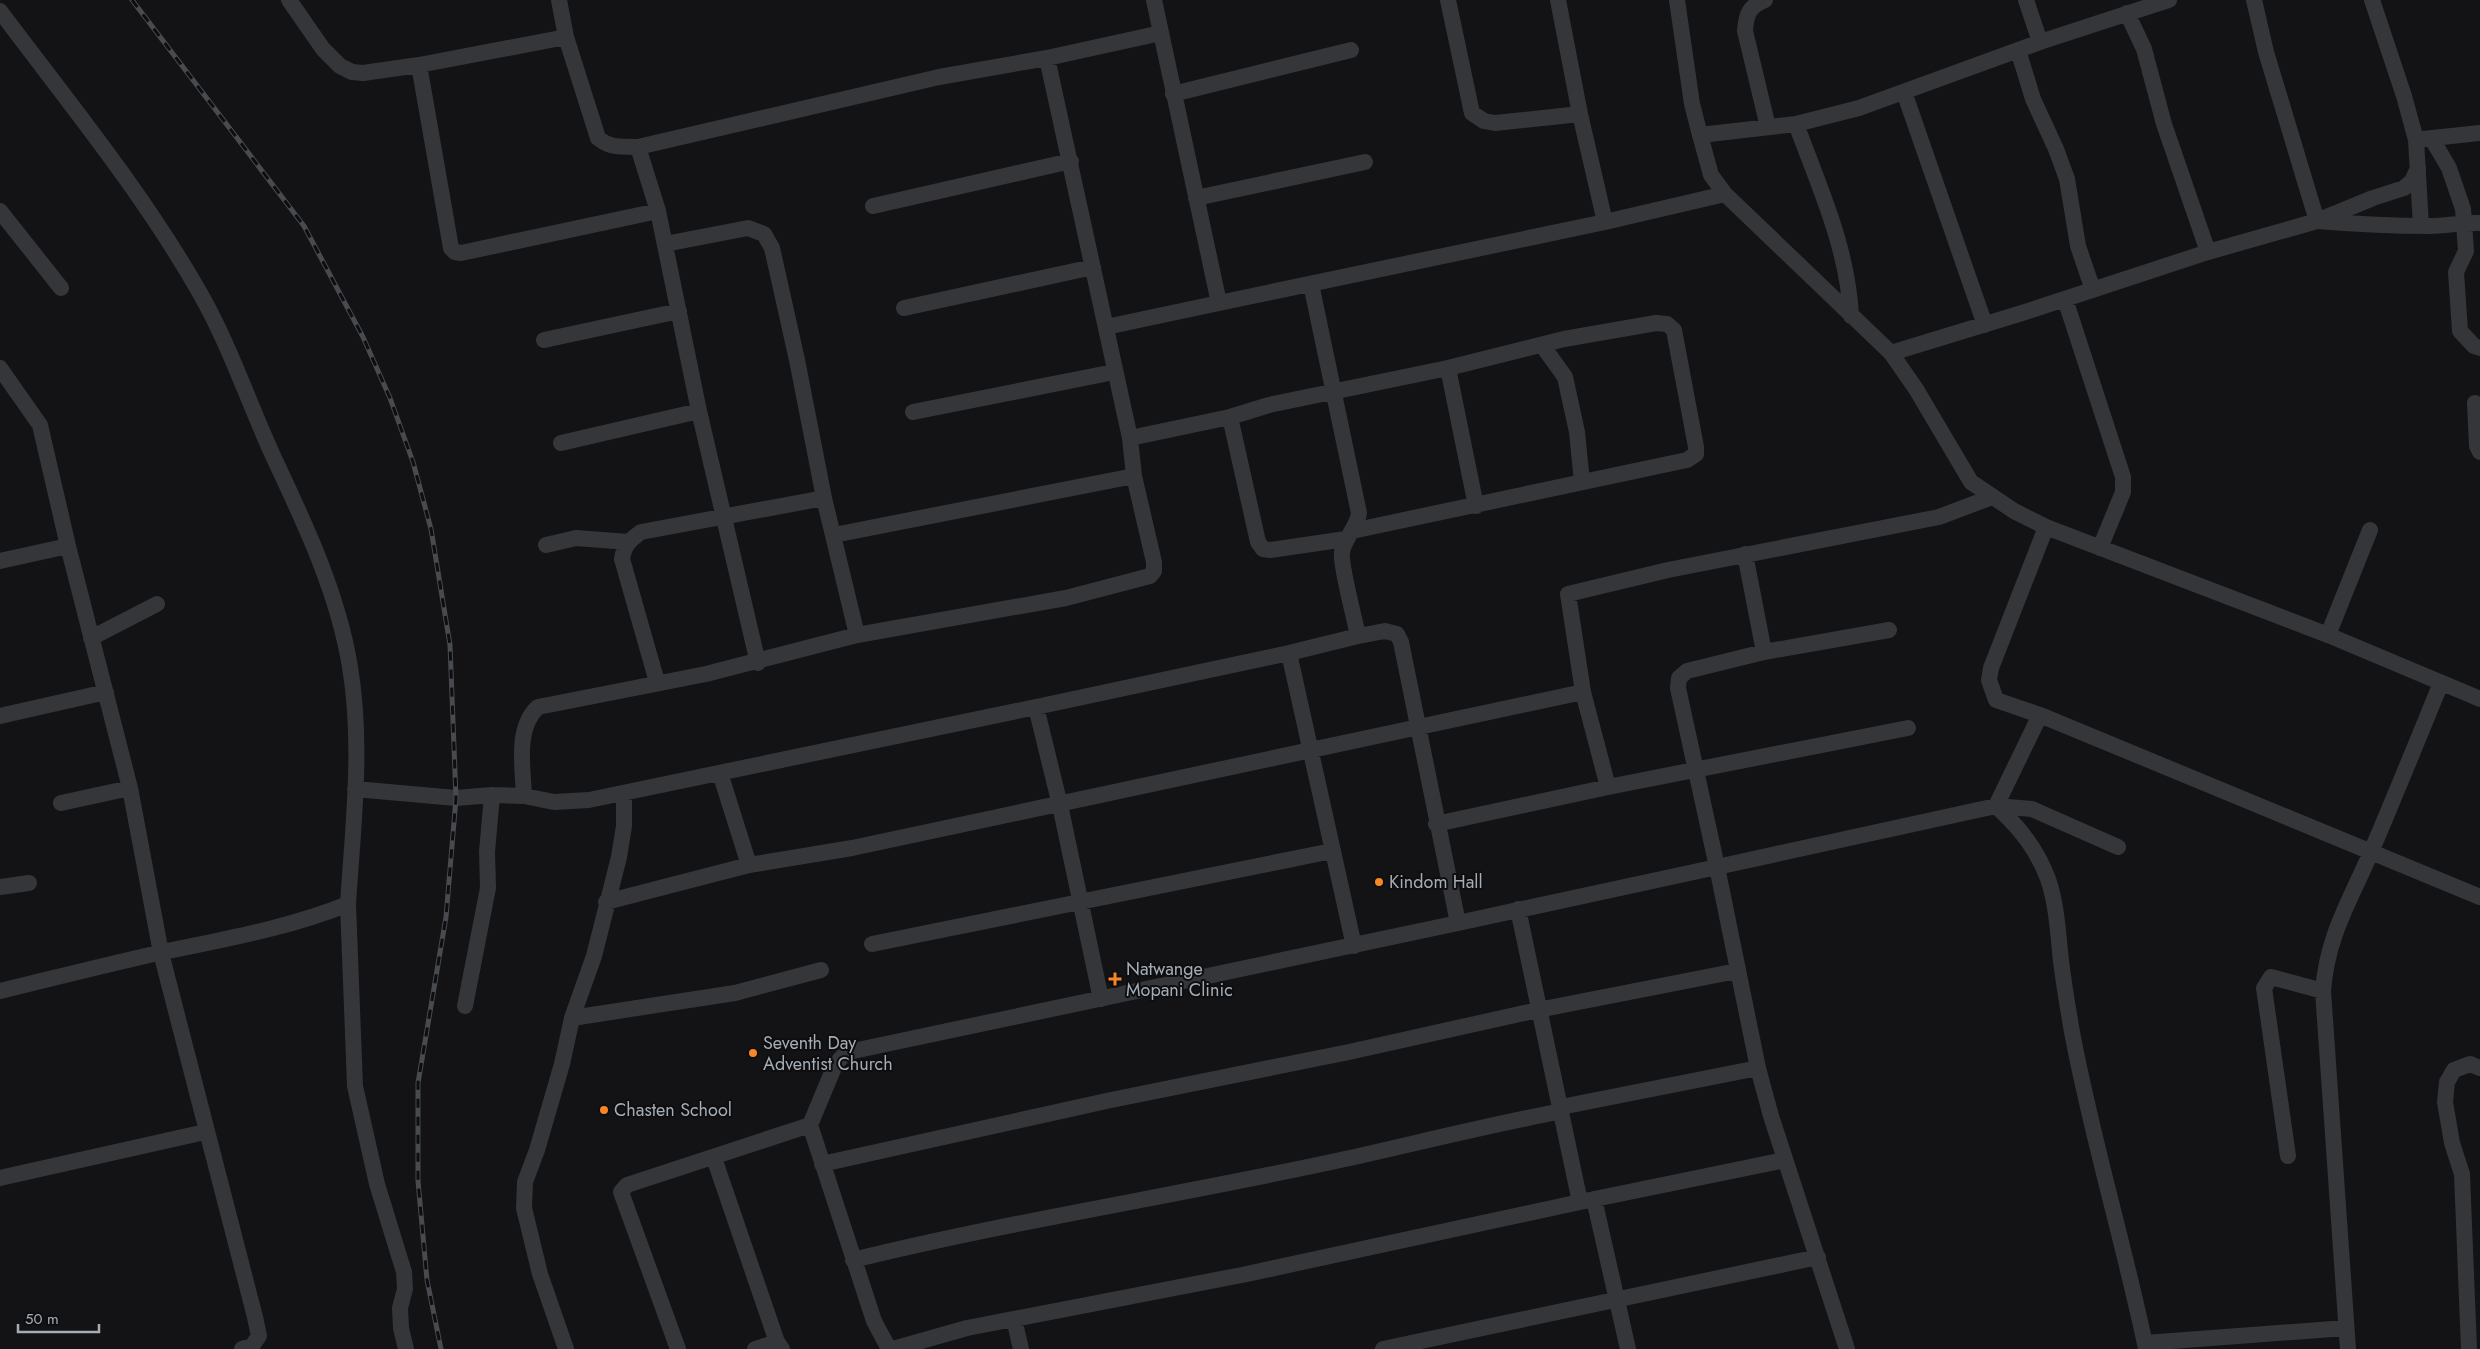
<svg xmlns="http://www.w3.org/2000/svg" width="2480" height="1349" font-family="Jost,sans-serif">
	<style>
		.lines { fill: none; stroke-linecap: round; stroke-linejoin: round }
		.minor { stroke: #34363a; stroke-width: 16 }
		.rail-casing { stroke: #474a4f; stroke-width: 5 }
		.rail { stroke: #0e0e10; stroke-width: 3; stroke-dasharray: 9; stroke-linecap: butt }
		.poi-dot { fill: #f78628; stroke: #0e0e10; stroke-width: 2 }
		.labels { text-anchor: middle; stroke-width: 4; stroke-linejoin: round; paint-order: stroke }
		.poi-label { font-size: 18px; fill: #a4adb6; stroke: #0e0e10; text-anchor: start }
	</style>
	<rect width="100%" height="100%" fill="#131315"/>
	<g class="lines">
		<path class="minor" d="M 289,0 L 323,49 L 340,66 L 352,72 L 363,73 L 419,65 L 566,37
			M 559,0 L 566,37 L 598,138 C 611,149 621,146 638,147 L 939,77 L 1047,58 L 1161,33
			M 1154,0 L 1219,303 L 1605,222 L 1725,194
			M 1448,0 L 1472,113 L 1484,121 L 1495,123 L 1580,114
			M 1558,0 L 1580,114 L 1605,222
			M 1677,0 L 1692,104 L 1700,135 L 1711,175 L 1725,194 L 1891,353 L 1916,389 L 1971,482 L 2014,511 L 2046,527 L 2328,635 L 2480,699
			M 1765,0 C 1749,6 1746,15 1745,31 L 1768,127
			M 2026,0 L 2040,42
			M 2254,0 L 2266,52 L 2317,221 C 2354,224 2392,226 2430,226 C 2447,226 2463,222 2480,223
			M 2372,0 L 2404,96 L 2416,140 L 2421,226
			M 0,11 C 69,103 144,194 201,295 C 230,346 249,404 274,458 C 305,524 338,593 350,667 C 363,745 353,826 348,904 C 289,928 225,939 163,952 C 109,964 54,978 0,991
			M 2127,13 L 2144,49 L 2164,124 L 2208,252
			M 2018,50 L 2033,99 L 2056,149 L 2067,179 L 2078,246 L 2093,290
			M 419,65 L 451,248 L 455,252 L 461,253 L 658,211
			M 1904,92 L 1985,325
			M 1173,94 L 1351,50
			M 1796,124 C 1819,186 1848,249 1851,316
			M 1700,135 L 1796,124 L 1859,108 L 2040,42 L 2169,0
			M 2423,139 L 2480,133
			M 2432,139 L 2449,168 L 2463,209 L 2466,251 L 2456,272 L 2460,331 L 2474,346 L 2480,348
			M 638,147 L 658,211 L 699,411 L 758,663
			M 1196,198 L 1365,162
			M 873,206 L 1071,161
			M 0,211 L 61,288
			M 665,244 L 748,228 L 764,234 L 772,248 L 797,360 L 824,498 L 857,635
			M 1311,284 L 1359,513 C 1357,528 1345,537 1342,552 C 1340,564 1355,620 1358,636
			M 2065,299 L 2123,477 L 2123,492 L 2100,548
			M 904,308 L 1093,267
			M 1106,327 L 1219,303
			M 544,340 L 679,311
			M 1542,345 L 1565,377 L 1577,432 L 1582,482
			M 1891,353 L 2022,313 L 2208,252 L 2317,221 L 2373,198 L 2404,188 L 2412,181 L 2418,168
			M 0,368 L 40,425 L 68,546 L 130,788 L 161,953 L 255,1317 L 259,1336 L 252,1346 L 242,1349
			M 1448,368 L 1476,506
			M 2475,403 L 2477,446 L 2480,452
			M 913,412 L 1114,372
			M 1230,417 L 1258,542 L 1263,549 L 1270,550 L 1346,539
			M 1130,438 L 1230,417 L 1269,405 L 1448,368 L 1564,339 L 1656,323 L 1667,324 L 1674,330 L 1696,447 L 1696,454 L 1687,460 L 1352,531
			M 561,443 L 699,411
			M 2046,527 L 1991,668 L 1989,680 L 1996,700 L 2040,715 L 2480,897
			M 834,535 L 1134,476
			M 546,545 L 576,538 L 628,542
			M 1745,554 L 1764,652
			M 0,561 L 68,546
			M 1889,630 L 1764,652 L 1687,671 L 1679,678 L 1678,688 L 1717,867 L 1996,806 L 2032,809 L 2118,847
			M 2328,635 L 2370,530
			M 91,638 L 157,604
			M 1289,653 L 1354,946
			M 657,682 L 622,559 C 624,545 630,540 641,532 L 824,498
			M 1036,707 L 1060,805 L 1101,999
			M 0,716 L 106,692
			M 720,773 L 749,865
			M 1608,787 L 1583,692 L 1568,594 L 1668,570 L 1939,517 L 1992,497
			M 355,789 L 456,798 L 492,795 L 524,796 L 554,802 L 589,800 L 1036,707 L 1289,653 L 1358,636 L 1385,631 L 1397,634 L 1401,642 L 1458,923 L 1717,867 L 1758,1068 L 1771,1116 L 1847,1349
			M 524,796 C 523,768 515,728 538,707 L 706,674 L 857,635 L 1066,598 L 1150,576 L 1154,571 L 1154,562 L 1134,476 L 1130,438 L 1047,58
			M 61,803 L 130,788
			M 1996,806 C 2019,827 2037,849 2048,879 C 2057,905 2058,934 2061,961 C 2064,985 2068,1009 2072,1032 C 2092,1139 2124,1243 2146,1349
			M 1996,806 L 2040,715
			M 1436,824 L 1608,787 L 1908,728
			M 0,887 L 29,883
			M 606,902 L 749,865 L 852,848 L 1583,692
			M 348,904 L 355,1086 L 377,1184 L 404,1272 L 405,1289 L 400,1308 L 401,1328 L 406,1349
			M 1518,909 L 1580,1202
			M 872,944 L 1332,851
			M 465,1006 L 488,888 L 487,852 L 492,795
			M 572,1018 L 735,993 L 821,970
			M 1561,1107 L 1758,1068
			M 810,1125 L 874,1321 L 889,1349
			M 2288,1156 L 2264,988 L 2271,977 L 2323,991
			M 714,1158 L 777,1342 L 782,1349
			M 822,1164 L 1111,1100 L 1349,1052 L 1538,1010 L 1737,971
			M 0,1178 L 205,1132
			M 1594,1199 L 1628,1349
			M 853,1260 C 1016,1220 1181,1195 1345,1159 C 1417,1143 1489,1125 1562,1111
			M 1014,1319 L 1021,1349
			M 2145,1343 L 2346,1328
			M 566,1349 L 540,1274 L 524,1208 L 525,1182 L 537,1150 L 562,1064 L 572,1018 L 594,956 L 619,857 L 624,826 L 624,794
			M 678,1349 L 621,1192 L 627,1185 L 810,1125 L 835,1065 L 842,1057 L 853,1051 L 1458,923
			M 755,1349 L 777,1342
			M 893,1349 L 967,1328 L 1242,1275 L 1580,1202 L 1785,1160
			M 1383,1349 L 1818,1257
			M 2348,1349 L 2323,991 C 2327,936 2350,901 2371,852 C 2395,796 2418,739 2441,683
			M 2469,1349 L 2462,1174 L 2452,1143 L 2445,1102 L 2447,1082 L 2454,1070 L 2470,1064 L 2480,1068"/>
		<g class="rail-casing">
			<path id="rail" d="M 132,0 L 304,226 L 363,337 L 390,398 L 413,462 L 431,529 L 450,645 L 456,798 L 446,917 L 418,1083 L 418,1181 L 427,1280 L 441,1349"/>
		</g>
		<use href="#rail" class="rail"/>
	</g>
	<g class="poi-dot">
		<circle cx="1379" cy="882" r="5"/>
		<path d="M1112.5 971.5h5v5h5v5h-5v5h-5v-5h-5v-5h5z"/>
		<circle cx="753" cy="1053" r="5"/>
		<circle cx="604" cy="1110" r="5"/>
	</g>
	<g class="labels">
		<g class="poi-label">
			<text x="1389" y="888">Kindom Hall</text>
			<text x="1126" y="975">Natwange<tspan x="1126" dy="21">Mopani Clinic</tspan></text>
			<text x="763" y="1049">Seventh Day<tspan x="763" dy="21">Adventist Church</tspan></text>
			<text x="614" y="1116">Chasten School</text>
		</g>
	</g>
	<path d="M18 1324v8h81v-8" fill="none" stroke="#a4adb6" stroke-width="2.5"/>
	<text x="25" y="1324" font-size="15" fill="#a4adb6" stroke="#0e0e10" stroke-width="4" paint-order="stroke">50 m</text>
</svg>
